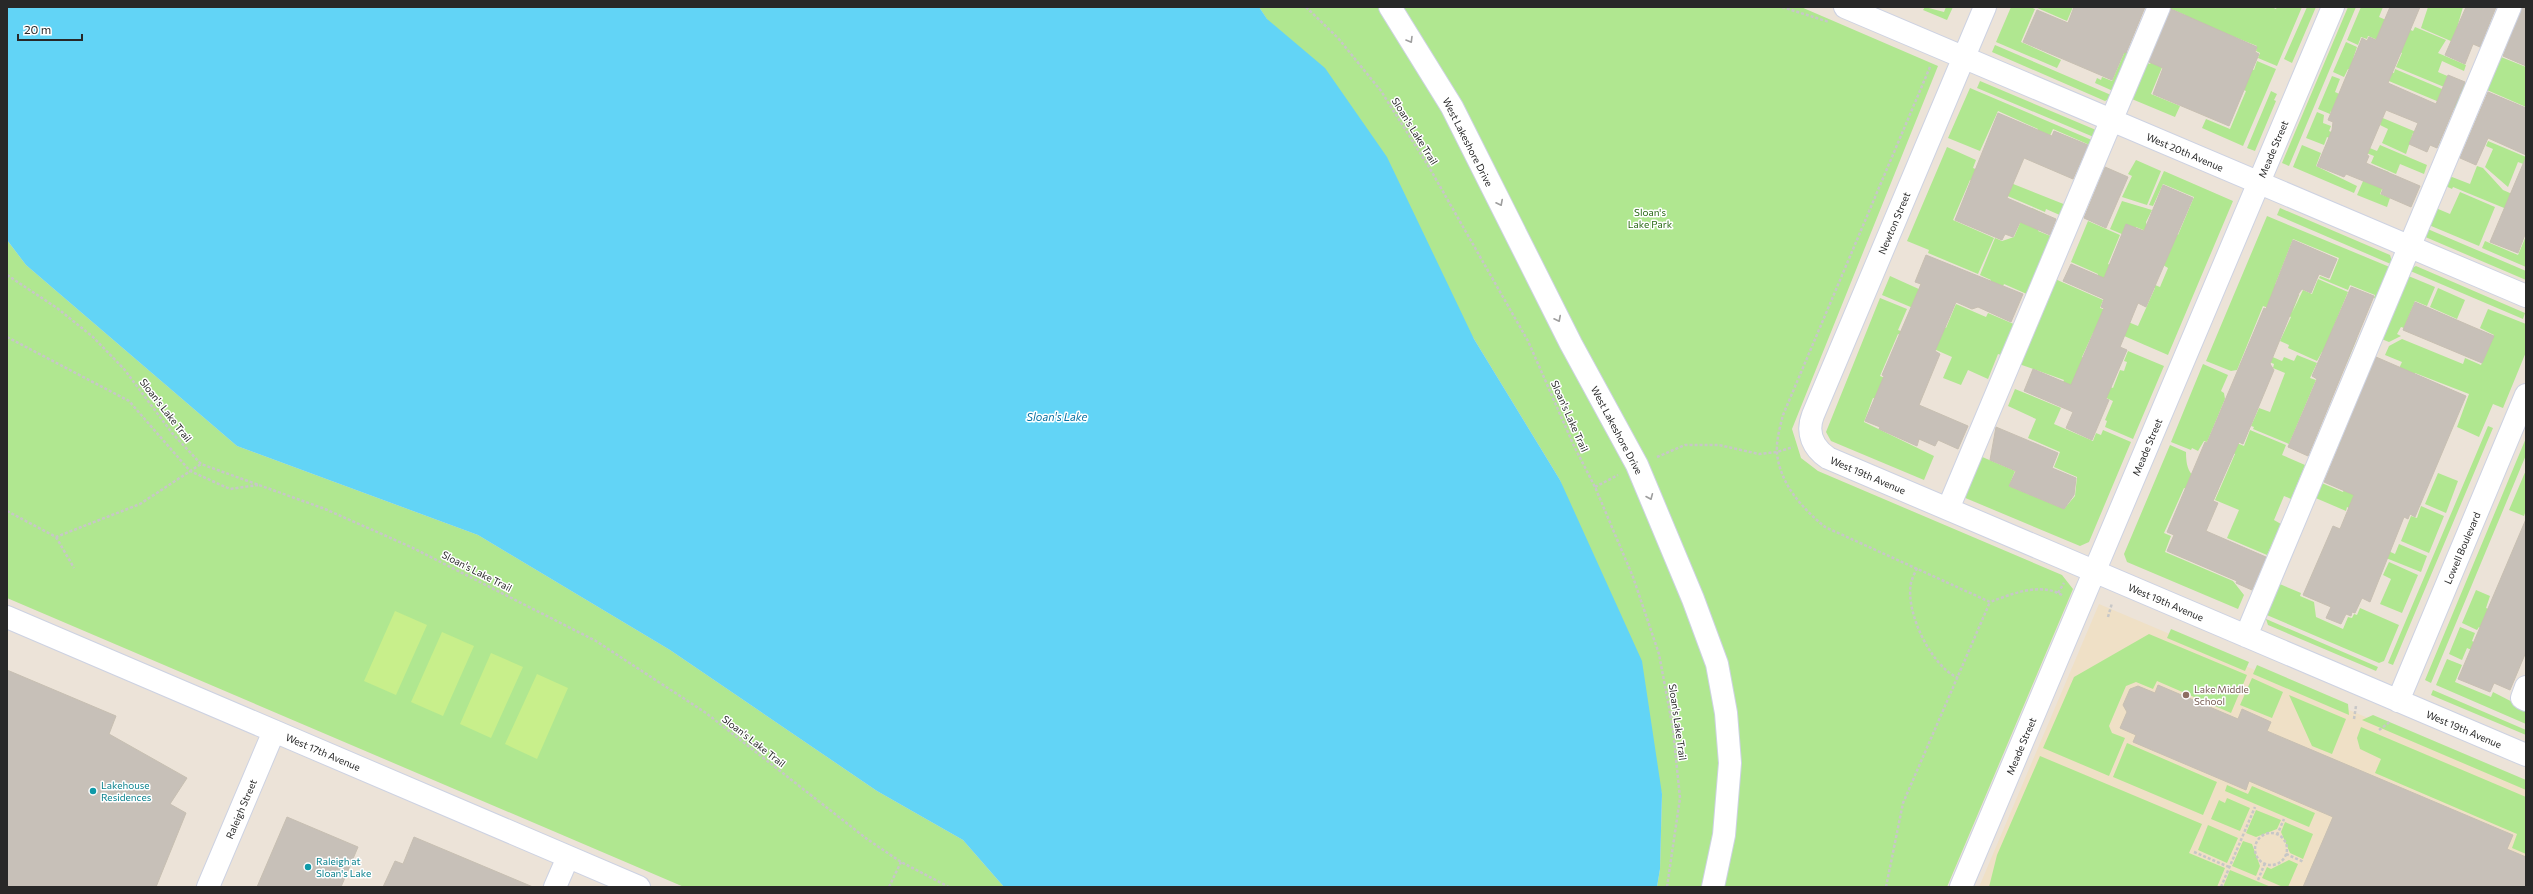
<svg xmlns="http://www.w3.org/2000/svg" width="2533" height="894" font-family="Commissioner,sans-serif">
	<style>
		.education { fill: #efe0c6 }
		.green { fill: #b0e790 }
		.pitch { fill: #c8ef8b }
		.water { fill: #62d4f6 }
		.building { fill: #c7c0b8; stroke: #c7bfb2 }
		.lines { fill: none; stroke-linecap: round; stroke-linejoin: round }
		.minor-casing { stroke: #cdd2e2; stroke-width: 24 }
		.path { stroke: #c7c7c7; stroke-width: 2.5; stroke-dasharray: 3 2; stroke-linecap: butt }
		.minor { stroke: #fff; stroke-width: 22 }
		.oneway { stroke: #9e9e9e }
		.education-dot { fill: #8d6e63; stroke: #fff; stroke-width: 1.5 }
		.culture-dot { fill: #0f9aa8; stroke: #fff; stroke-width: 1.5 }
		.labels { text-anchor: middle; stroke-width: 3; stroke-linejoin: round; paint-order: stroke }
		.street-label { font-size: 10px; fill: #282828; stroke: #fff }
		.park-label { font-size: 10px; fill: #296814; stroke: #fff }
		.education-label { font-size: 10px; fill: #785e54; stroke: #fff; text-anchor: start }
		.culture-label { font-size: 10px; fill: #0d838f; stroke: #fff; text-anchor: start }
		.water-label { font-size: 11px; font-style: italic; fill: #046fa0; stroke: #fff }
	</style>
	<rect width="100%" height="100%" fill="#ece3d8"/>
	<path class="education" d="M 2099,604 L 2526,785 L 2526,887 L 1979,887 Z"/>
	<path class="green" d="M 1259,7 L 1801,7 L 1938,66 L 1792,429 L 1801,458 L 1818,471 L 2062,575 L 2073,589 L 1947,887 L 1657,887 L 1660,869 L 1662,794 L 1560,480 L 1474,339 Z
		M 1925,7 L 1944,12 L 1946,7 L 1953,7 L 1947,20 L 1923,10 Z
		M 2011,7 L 2030,7 L 2035,9 L 2021,42 L 2061,60 L 2057,68 L 1996,42 Z
		M 2035,7 L 2073,7 L 2067,21 Z
		M 2167,7 L 2271,7 L 2276,9 L 2277,7 L 2302,7 L 2277,66 L 2258,58 L 2260,53 L 2256,51 L 2257,46 L 2212,28 L 2179,28 L 2185,15 Z
		M 2307,7 L 2316,7 L 2292,63 L 2284,59 Z
		M 2348,7 L 2356,7 L 2289,166 L 2282,163 Z
		M 2361,7 L 2383,7 L 2379,17 L 2413,31 L 2415,27 L 2446,40 L 2438,53 L 2466,65 L 2464,71 L 2442,61 L 2438,72 L 2466,84 L 2461,94 L 2396,67 L 2402,53 L 2396,51 L 2397,48 L 2368,36 L 2367,39 L 2361,37 L 2358,45 L 2347,40 Z
		M 2428,7 L 2463,7 L 2453,42 L 2421,28 Z
		M 2346,42 L 2357,47 L 2353,59 L 2386,73 L 2387,70 L 2394,73 L 2395,69 L 2461,97 L 2456,109 L 2384,79 L 2348,69 L 2344,77 L 2333,72 Z
		M 1995,45 L 2111,95 L 2109,99 L 2105,101 L 1992,52 Z
		M 2152,45 C 2185,58 2221,56 2254,70 L 2257,61 L 2276,69 L 2243,146 L 2202,128 L 2206,119 L 2230,129 L 2246,91 L 2150,49 Z
		M 2125,51 L 2129,53 L 2113,91 L 2095,83 L 2097,78 L 2101,80 L 2102,77 L 2112,81 Z
		M 2501,57 L 2526,67 L 2526,107 L 2487,90 Z
		M 2152,60 L 2163,65 L 2151,94 L 2180,106 L 2175,117 L 2127,97 L 2143,61 L 2150,64 Z
		M 2332,76 L 2340,79 L 2335,92 L 2368,107 L 2366,111 L 2440,142 L 2439,144 L 2432,145 L 2433,141 L 2413,133 L 2406,154 L 2382,143 L 2388,129 L 2380,125 L 2381,122 L 2331,111 L 2330,114 L 2318,109 Z
		M 1980,81 L 2096,130 L 2096,138 L 1977,88 Z
		M 1970,88 L 2094,141 L 2092,146 L 2053,129 L 2047,142 L 2034,137 L 2038,129 L 1998,111 L 1980,151 L 1948,138 Z
		M 2271,91 L 2277,94 L 2274,100 L 2276,101 L 2255,151 L 2247,148 Z
		M 2317,112 L 2324,115 L 2323,123 L 2331,126 L 2329,131 L 2377,151 L 2380,145 L 2427,165 L 2424,174 L 2400,164 L 2396,174 L 2371,163 L 2374,156 L 2327,137 L 2324,145 L 2306,138 Z
		M 2488,141 L 2526,157 L 2526,165 L 2518,162 L 2508,187 L 2485,167 L 2493,149 L 2486,146 Z
		M 2302,145 L 2321,153 L 2316,166 L 2357,186 L 2354,193 L 2293,167 Z
		M 1947,147 L 1976,160 L 1973,168 L 2066,205 L 2062,216 L 2046,209 L 2045,212 L 1970,180 L 1953,220 L 1994,238 L 1978,274 L 1928,253 L 1929,250 L 1907,241 Z
		M 2136,160 L 2161,171 L 2147,205 L 2122,197 L 2132,176 L 2128,174 Z
		M 2370,165 L 2389,172 L 2380,194 L 2390,198 L 2387,207 L 2357,195 Z
		M 2477,166 L 2483,168 L 2503,190 L 2526,200 L 2526,217 L 2453,187 L 2452,189 L 2441,184 L 2443,178 L 2452,177 L 2470,184 Z
		M 2164,171 L 2233,201 L 2168,355 L 2101,326 L 2106,313 L 2138,326 L 2155,288 L 2123,274 L 2124,272 L 2160,287 L 2168,268 L 2163,265 L 2174,234 L 2178,235 L 2194,197 L 2163,184 L 2153,206 L 2149,205 Z
		M 2460,192 L 2495,207 L 2479,246 L 2424,223 L 2431,206 L 2450,214 Z
		M 2122,201 L 2152,210 L 2146,222 L 2148,232 L 2136,227 L 2131,238 L 2110,229 Z
		M 2032,208 L 2045,214 L 2038,231 L 2053,237 L 2029,295 L 2004,284 L 1992,313 L 1979,307 L 1991,280 L 1980,275 L 1995,238 L 2002,241 L 2014,237 L 2021,221 L 2026,222 Z
		M 2280,208 L 2390,255 L 2393,265 L 2277,215 Z
		M 2267,216 L 2392,268 L 2379,300 L 2374,298 L 2375,295 L 2350,285 L 2348,290 L 2319,278 L 2320,276 L 2330,280 L 2339,258 L 2293,239 L 2275,285 L 2299,295 L 2292,313 L 2303,290 L 2312,294 L 2318,279 L 2348,292 L 2333,328 L 2357,338 L 2347,362 L 2322,352 L 2317,361 L 2288,348 L 2289,345 L 2280,341 L 2291,317 L 2263,306 L 2237,370 L 2231,371 L 2206,361 Z
		M 2088,221 L 2120,235 L 2108,264 L 2123,271 L 2104,299 L 2091,293 L 2098,274 L 2071,262 Z
		M 2423,227 L 2526,271 L 2526,280 L 2423,236 Z
		M 2526,236 L 2526,267 L 2482,248 L 2485,241 L 2518,255 Z
		M 7,240 L 26,265 L 237,446 L 478,535 L 670,650 L 877,791 L 963,840 L 1004,887 L 684,887 L 7,598 Z
		M 2416,266 L 2525,313 L 2523,319 L 2408,270 Z
		M 2406,275 L 2435,287 L 2427,306 L 2415,301 L 2404,328 L 2401,327 L 2397,334 L 2401,336 L 2389,342 L 2379,338 Z
		M 1890,276 L 1921,290 L 1913,308 L 1882,295 Z
		M 2055,279 L 2103,300 L 2100,308 L 2106,310 L 2095,333 L 2093,333 L 2082,357 L 2098,376 L 2057,397 L 2064,380 L 2019,364 Z
		M 2438,288 L 2465,300 L 2457,319 L 2430,307 Z
		M 1880,298 L 1907,309 L 1898,330 L 1928,342 L 1926,346 L 1898,334 L 1880,376 L 1890,380 L 1878,400 L 1873,398 L 1864,422 L 1934,456 L 1924,480 L 1831,441 L 1826,432 Z
		M 1956,304 L 1986,317 L 1988,313 L 2016,325 L 2004,356 L 1998,354 L 1988,379 L 1968,370 L 1961,385 L 1943,378 L 1952,357 L 1927,346 L 1937,324 L 1946,328 Z
		M 2488,309 L 2526,324 L 2526,352 L 2503,408 L 2493,404 L 2479,437 L 2457,427 L 2469,394 L 2415,373 L 2414,375 L 2395,377 L 2402,362 L 2385,355 L 2389,346 L 2402,339 L 2463,364 L 2465,358 L 2481,365 L 2494,335 L 2480,328 Z
		M 2249,347 L 2282,361 L 2284,357 L 2294,361 L 2297,355 L 2317,363 L 2310,378 L 2316,380 L 2289,444 L 2253,429 L 2254,427 L 2251,426 L 2259,408 L 2270,412 L 2285,373 L 2273,368 L 2274,364 L 2247,352 Z
		M 2128,351 L 2164,366 L 2133,439 L 2105,427 L 2107,421 L 2105,420 L 2113,401 L 2093,392 L 2097,382 L 2113,388 L 2120,370 L 2124,371 L 2127,362 L 2124,361 Z
		M 2203,364 L 2228,375 L 2221,391 L 2224,393 L 2225,399 L 2207,442 L 2204,441 L 2198,451 L 2192,448 L 2191,450 L 2171,442 Z
		M 2015,389 L 2061,408 L 2054,424 L 2093,441 L 2096,433 L 2101,435 L 2103,430 L 2131,442 L 2089,542 L 2080,546 L 1963,497 L 1980,456 L 2015,471 L 2009,486 L 2064,509 L 2075,496 L 2077,477 L 2054,467 L 2060,452 L 2028,438 L 2036,419 L 2008,406 Z
		M 2376,409 L 2351,509 L 2347,507 L 2346,511 L 2311,496 L 2317,481 L 2343,492 L 2359,453 L 2339,444 L 2340,441 L 2359,449 Z
		M 2488,426 L 2493,428 L 2393,665 L 2388,663 Z
		M 2250,430 L 2286,445 L 2282,455 L 2305,465 L 2291,499 L 2284,496 L 2274,520 L 2281,524 L 2267,555 L 2227,538 L 2239,510 L 2215,500 L 2235,454 L 2209,443 L 2213,433 L 2244,446 Z
		M 2526,438 L 2526,455 L 2431,683 L 2425,680 Z
		M 2170,445 L 2186,452 C 2186,479 2196,478 2219,488 L 2214,500 L 2184,488 L 2164,533 L 2171,536 L 2165,552 L 2233,581 L 2244,595 L 2238,609 L 2127,562 L 2124,554 Z
		M 2526,470 L 2526,510 L 2524,516 L 2509,510 Z
		M 2438,473 L 2458,481 L 2446,513 L 2425,504 Z
		M 2421,506 L 2444,516 L 2429,553 L 2401,541 L 2411,516 L 2417,518 Z
		M 2399,544 L 2427,556 L 2421,572 L 2381,556 L 2384,549 L 2395,554 Z
		M 2389,562 L 2418,575 L 2402,613 L 2380,604 L 2391,579 L 2383,575 Z
		M 2275,582 L 2301,593 L 2300,596 L 2314,602 L 2316,617 L 2343,629 L 2348,617 L 2352,618 L 2354,614 L 2357,615 L 2360,608 L 2399,625 L 2384,661 L 2379,663 L 2262,613 Z
		M 2476,590 L 2490,596 L 2486,608 L 2510,618 L 2482,629 L 2479,627 L 2477,630 L 2462,623 Z
		M 2266,619 L 2378,667 L 2376,671 L 2268,625 Z
		M 2460,627 L 2475,633 L 2472,641 L 2478,644 L 2495,660 L 2467,648 L 2462,660 L 2449,654 Z
		M 2171,629 L 2249,662 L 2245,671 L 2167,638 Z
		M 2149,634 L 2247,675 L 2231,713 L 2157,681 L 2153,689 L 2136,682 L 2126,686 L 2109,726 L 2112,733 L 2125,738 L 2109,776 L 2043,748 L 2074,677 Z
		M 2447,659 L 2462,665 L 2455,682 L 2491,697 L 2493,692 L 2526,709 L 2526,724 L 2436,685 Z
		M 2257,665 L 2348,704 L 2349,715 L 2253,674 Z
		M 2252,678 L 2283,692 L 2272,718 L 2240,705 Z
		M 2433,690 L 2526,730 L 2526,735 L 2431,695 Z
		M 2289,695 L 2346,719 L 2332,754 L 2312,746 Z
		M 2373,715 L 2526,780 L 2526,790 L 2362,720 Z
		M 2361,727 L 2526,797 L 2526,854 L 2512,848 L 2517,834 L 2375,773 L 2381,759 L 2360,749 L 2357,738 Z
		M 2127,743 L 2217,782 L 2203,815 L 2113,777 Z
		M 2040,756 L 2202,824 L 2189,853 L 2225,868 L 2217,887 L 1989,887 L 1997,855 Z
		M 2227,785 L 2248,794 L 2252,786 L 2315,813 L 2309,827 L 2225,791 Z
		M 2227,798 L 2250,808 L 2240,831 L 2211,819 L 2219,800 L 2225,803 Z
		M 2256,810 L 2281,820 L 2277,829 L 2256,837 L 2246,833 Z
		M 2285,822 L 2313,834 L 2303,859 L 2290,853 L 2281,832 Z
		M 2208,825 L 2238,838 L 2227,863 L 2198,850 Z
		M 2243,841 L 2252,844 L 2260,866 L 2256,876 L 2232,866 Z
		M 2289,860 L 2298,864 L 2288,887 L 2283,887 L 2262,878 L 2267,867 L 2271,869 Z
		M 2230,870 L 2271,887 L 2223,887 Z"/>
	<path class="pitch" d="M 395,611 L 427,625 L 396,695 L 364,681 Z
		M 442,632 L 474,646 L 443,716 L 411,702 Z
		M 491,653 L 523,667 L 491,738 L 460,724 Z
		M 537,674 L 568,688 L 537,759 L 505,744 Z"/>
	<path class="water" d="M 7,7 L 1259,7 L 1267,19 L 1325,68 L 1387,157 L 1474,339 L 1560,480 L 1642,661 L 1662,794 L 1660,869 L 1657,887 L 1004,887 L 963,840 L 877,791 L 670,650 L 478,535 L 237,446 L 26,265 L 7,240 Z"/>
	<path class="building" d="M 2074,7 L 2145,7 L 2126,53 L 2124,52 L 2112,80 L 2023,42 L 2037,10 L 2068,23 Z
		M 2390,7 L 2420,7 L 2388,83 L 2436,104 L 2448,75 L 2465,82 L 2437,148 L 2430,145 L 2427,152 L 2409,144 L 2418,123 L 2386,110 L 2367,155 L 2369,156 L 2366,163 L 2420,186 L 2411,207 L 2381,194 L 2383,189 L 2346,174 L 2344,177 L 2317,166 L 2332,130 L 2333,122 L 2328,120 L 2362,38 L 2367,41 L 2369,37 L 2376,40 Z
		M 2466,7 L 2496,7 L 2480,47 L 2473,44 L 2465,64 L 2445,55 Z
		M 2522,7 L 2526,7 L 2526,66 L 2503,56 Z
		M 2171,9 L 2257,47 L 2255,52 L 2259,54 L 2229,126 L 2153,94 L 2163,68 L 2149,62 Z
		M 2488,92 L 2526,108 L 2526,155 L 2488,138 L 2476,165 L 2460,158 Z
		M 1998,113 L 2052,136 L 2054,131 L 2088,145 L 2073,179 L 2024,158 L 2007,198 L 2056,219 L 2050,235 L 2020,222 L 2013,237 L 2005,234 L 2002,240 L 1955,220 Z
		M 2526,157 L 2526,232 L 2518,253 L 2490,242 Z
		M 2105,167 L 2128,177 L 2106,228 L 2084,218 Z
		M 2163,185 L 2193,198 L 2146,307 L 2138,303 L 2120,347 L 2127,350 L 2106,399 L 2109,400 L 2092,440 L 2066,428 L 2073,412 L 2024,391 L 2033,369 L 2071,385 L 2104,308 L 2101,307 L 2104,299 L 2063,281 L 2071,264 L 2104,278 L 2126,224 L 2144,231 Z
		M 2293,240 L 2337,259 L 2329,278 L 2319,274 L 2311,293 L 2302,289 L 2299,293 L 2270,364 L 2274,370 L 2256,413 L 2243,444 L 2239,442 L 2213,501 L 2218,503 L 2206,531 L 2266,557 L 2252,590 L 2236,583 L 2237,581 L 2167,551 L 2174,535 L 2167,532 L 2205,442 L 2207,443 L 2264,308 L 2266,309 Z
		M 1926,255 L 2023,294 L 2011,322 L 1978,307 L 1972,309 L 1956,302 L 1935,351 L 1940,354 L 1919,405 L 1968,426 L 1958,449 L 1938,440 L 1935,446 L 1919,439 L 1917,446 L 1879,429 L 1880,427 L 1865,421 L 1884,376 L 1882,375 L 1921,284 L 1915,282 Z
		M 2351,287 L 2374,296 L 2308,456 L 2288,447 L 2317,379 L 2312,376 Z
		M 2415,302 L 2494,336 L 2482,363 L 2403,330 Z
		M 2376,357 L 2466,396 L 2415,517 L 2410,514 L 2408,519 L 2404,517 L 2370,602 L 2362,598 L 2355,613 L 2352,612 L 2351,616 L 2346,614 L 2341,624 L 2326,618 L 2331,607 L 2303,595 L 2333,526 L 2340,529 L 2354,495 L 2324,482 Z
		M 1996,427 L 2058,453 L 2052,468 L 2076,478 L 2074,495 L 2064,509 L 2009,486 L 2016,471 L 1990,460 Z
		M 2526,519 L 2526,652 L 2510,690 L 2494,683 L 2490,692 L 2458,679 Z
		M 7,670 L 116,716 L 109,734 L 187,778 L 170,804 L 186,813 L 156,887 L 7,887 Z
		M 2158,685 L 2238,719 L 2242,709 L 2271,722 L 2267,731 L 2513,835 L 2507,849 L 2526,857 L 2526,887 L 2303,887 L 2333,817 L 2249,781 L 2246,790 L 2133,742 L 2136,735 L 2120,728 L 2127,712 L 2123,705 L 2130,689 L 2138,686 L 2155,693 Z
		M 287,817 L 358,847 L 341,887 L 257,887 Z
		M 414,837 L 533,887 L 383,887 L 395,861 L 403,864 Z"/>
	<g class="lines">
		<g class="minor-casing">
			<path id="minor" d="M 1390,7 L 1452,107 L 1571,344 L 1637,465 L 1693,599 L 1717,664 L 1726,713 L 1730,763 L 1724,835 L 1713,887
				M 1845,7 L 2526,296
				M 1985,7 L 1813,415 C 1806,433 1813,448 1828,458 L 2526,755
				M 1948,509 L 2159,7
				M 7,617 L 639,887
				M 2246,636 L 2510,7
				M 2526,687 L 2522,698 L 2526,700
				M 2398,701 L 2526,395
				M 208,887 L 274,731
				M 555,887 L 568,857
				M 1961,887 L 2333,7"/>
		</g>
		<path class="path" d="M 1306,7 L 1338,38 L 1381,91 L 1429,167 L 1528,341 L 1574,446 L 1595,487 L 1633,577 L 1659,654 L 1673,729 L 1680,798 L 1667,887
			M 1782,7 L 1829,22
			M 1930,67 L 1783,415 C 1780,427 1776,441 1777,453 C 1780,484 1802,508 1825,527 L 1990,602 C 2012,594 2039,582 2062,595
			M 7,275 L 57,308 L 93,337 L 124,369 L 172,433 L 201,464 L 325,509 L 411,547 L 596,641 L 706,713 L 867,839 L 901,862 L 949,887
			M 7,337 L 129,401 L 190,471 L 230,489 L 258,485
			M 1657,457 L 1685,445 L 1719,445 L 1759,454 L 1777,452 L 1793,447
			M 1595,487 L 1618,475
			M 7,511 L 56,537 L 140,504 L 201,464
			M 56,537 L 74,568
			M 1917,568 C 1915,573 1912,578 1911,583 C 1905,612 1931,666 1958,678
			M 2058,593 L 2064,583
			M 2108,617 L 2112,603
			M 2354,719 L 2356,706
			M 2379,730 L 2391,721
			M2255 849a16 16 0 1 1 32 0a16 16 0 1 1-32 0Z
			M 2277,835 L 2284,819
			M 2194,852 L 2229,867
			M 2286,854 L 2304,862
			M 2258,880 L 2265,863
			M 889,887 L 901,862
			M 1886,887 L 1903,803 L 1990,602
			M 2221,887 L 2255,807"/>
		<use href="#minor" class="minor"/>
	</g>
	<defs><path id="oneway-chevron" d="M-2-3.5L2.5 0L-2 3.5" fill="none" stroke-width="1.6" stroke-linecap="round" stroke-linejoin="round"/></defs>
	<g class="oneway">
		<use href="#oneway-chevron" transform="translate(1410 40) rotate(59)"/>
		<use href="#oneway-chevron" transform="translate(1500 203) rotate(63)"/>
		<use href="#oneway-chevron" transform="translate(1558 319) rotate(63)"/>
		<use href="#oneway-chevron" transform="translate(1650 497) rotate(67)"/>
	</g>
	<circle class="education-dot" cx="2186" cy="695" r="4"/>
	<g class="culture-dot">
		<circle cx="93" cy="791" r="4"/>
		<circle cx="308" cy="867" r="4"/>
	</g>
	<g class="labels">
		<g class="street-label">
			<text transform="translate(1415 131) rotate(58)" y="4">Sloan's Lake Trail</text>
			<text transform="translate(1468 142) rotate(63)" y="4">West Lakeshore Drive</text>
			<text transform="translate(2273 149) rotate(-67)" y="4">Meade Street</text>
			<text transform="translate(2185 152) rotate(23)" y="4">West 20th Avenue</text>
			<text transform="translate(1894 223) rotate(-67)" y="4">Newton Street</text>
			<text transform="translate(166 410) rotate(52)" y="4">Sloan's Lake Trail</text>
			<text transform="translate(1570 416) rotate(66)" y="4">Sloan's Lake Trail</text>
			<text transform="translate(1617 430) rotate(62)" y="4">West Lakeshore Drive</text>
			<text transform="translate(2147 447) rotate(-67)" y="4">Meade Street</text>
			<text transform="translate(1868 475) rotate(23)" y="4">West 19th Avenue</text>
			<text transform="translate(2462 548) rotate(-67)" y="4">Lowell Boulevard</text>
			<text transform="translate(477 571) rotate(27)" y="4">Sloan's Lake Trail</text>
			<text transform="translate(2166 602) rotate(23)" y="4">West 19th Avenue</text>
			<text transform="translate(1678 722) rotate(82)" y="4">Sloan's Lake Trail</text>
			<text transform="translate(2464 729) rotate(23)" y="4">West 19th Avenue</text>
			<text transform="translate(754 741) rotate(38)" y="4">Sloan's Lake Trail</text>
			<text transform="translate(2021 746) rotate(-67)" y="4">Meade Street</text>
			<text transform="translate(323 752) rotate(23)" y="4">West 17th Avenue</text>
			<text transform="translate(241 809) rotate(-67)" y="4">Raleigh Street</text>
		</g>
		<g class="park-label">
			<text x="1650" y="216">Sloan's<tspan x="1650" dy="12">Lake Park</tspan></text>
		</g>
		<g class="education-label">
			<text x="2194" y="693">Lake Middle<tspan x="2194" dy="12">School</tspan></text>
		</g>
		<g class="culture-label">
			<text x="101" y="789">Lakehouse<tspan x="101" dy="12">Residences</tspan></text>
			<text x="316" y="865">Raleigh at<tspan x="316" dy="12">Sloan's Lake</tspan></text>
		</g>
		<g class="water-label">
			<text x="1057" y="421">Sloan's Lake</text>
		</g>
	</g>
	<rect width="2533" height="894" fill="none" stroke="#282828" stroke-width="16"/>
	<path d="M18 34v6h64v-6" fill="none" stroke="#282828" stroke-width="2"/>
	<text x="24" y="34" font-size="12" fill="#282828" stroke="#ffffff" stroke-width="3" paint-order="stroke">20 m</text>
</svg>
